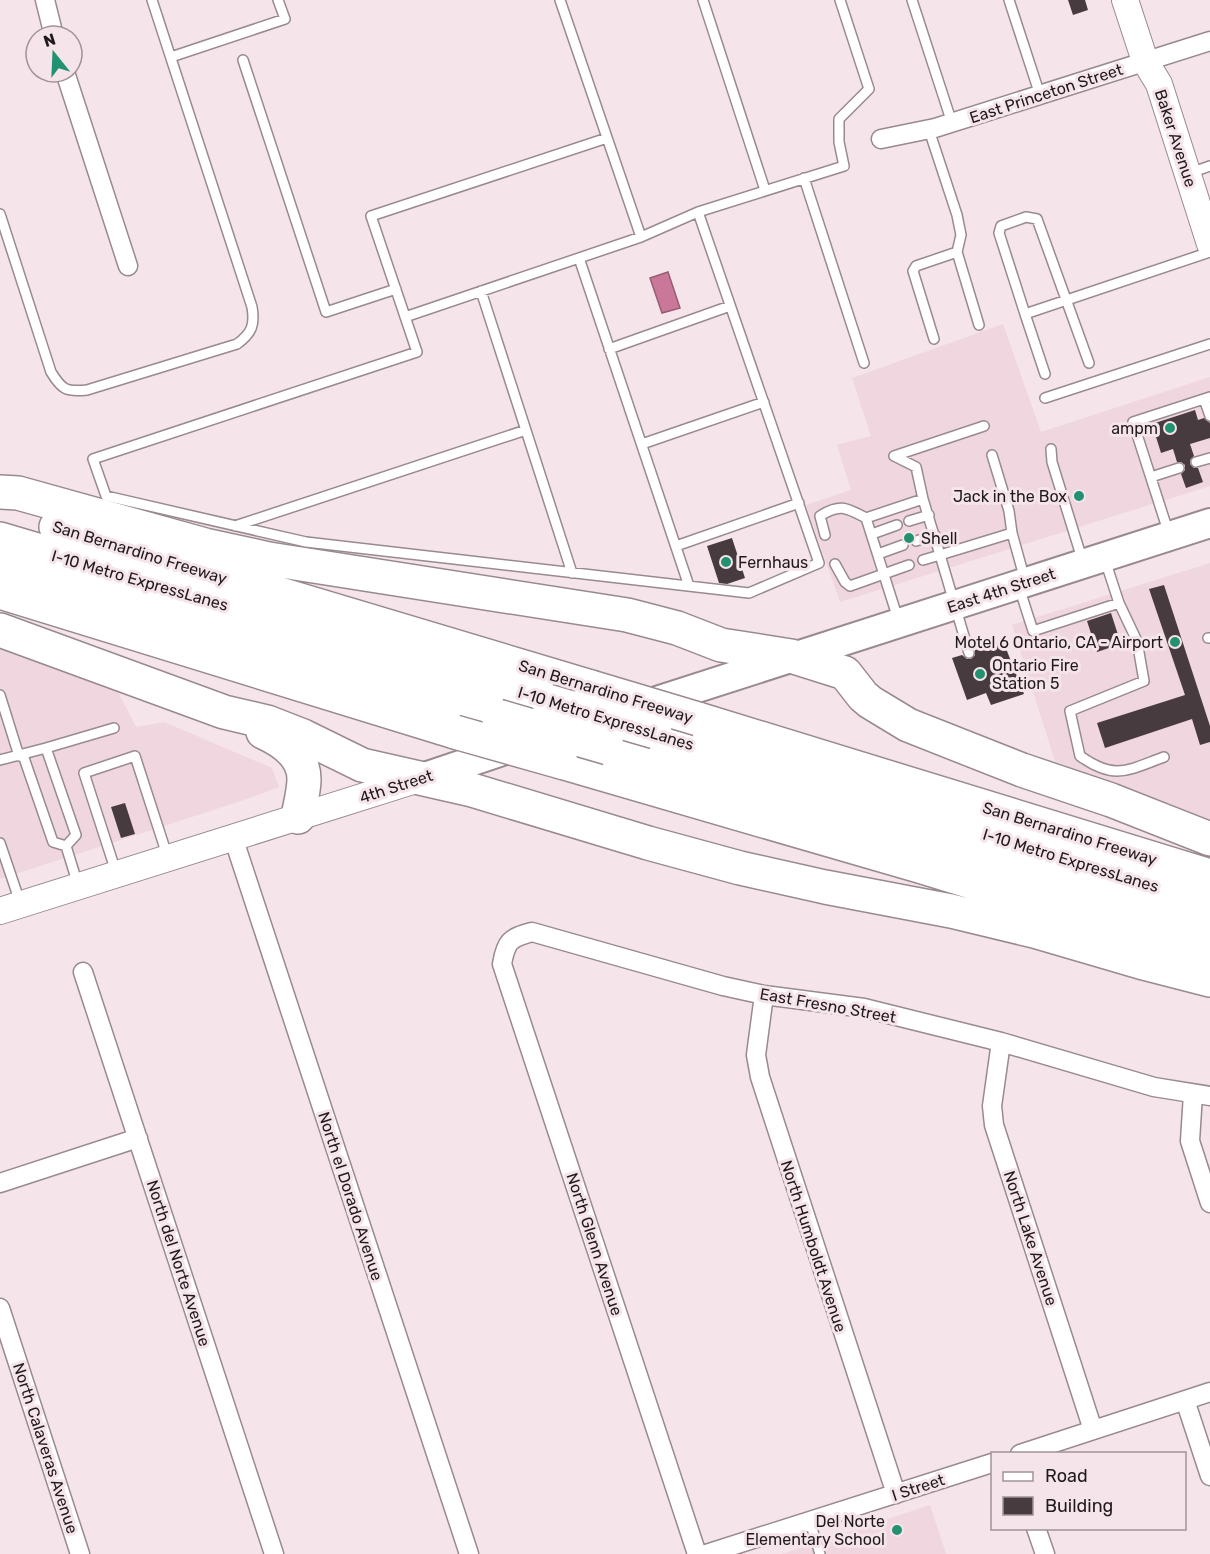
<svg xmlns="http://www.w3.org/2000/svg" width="1210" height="1554" font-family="Rubik,sans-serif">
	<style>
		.built { fill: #efd6df }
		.water { fill: #ca7899; stroke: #975c74; stroke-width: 1.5 }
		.building { fill: #483b3f }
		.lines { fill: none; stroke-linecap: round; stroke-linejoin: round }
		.lane-casing { stroke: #998a8f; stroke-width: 12 }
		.street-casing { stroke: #998a8f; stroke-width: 21 }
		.secondary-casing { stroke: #998a8f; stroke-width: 28 }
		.primary-casing { stroke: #998a8f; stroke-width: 32 }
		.highway-casing { stroke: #998a8f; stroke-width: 36 }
		.lane { stroke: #fff; stroke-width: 9 }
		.street { stroke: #fff; stroke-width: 18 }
		.secondary { stroke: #fff; stroke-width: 26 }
		.primary { stroke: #fff; stroke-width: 28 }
		.highway { stroke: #fff; stroke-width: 33 }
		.highway-bridge-casing { stroke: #998a8f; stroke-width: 36; stroke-linecap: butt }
		.highway-bridge { stroke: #fff; stroke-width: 33 }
		.poi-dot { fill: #229172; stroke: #f5e4ea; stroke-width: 2 }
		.labels { text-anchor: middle; stroke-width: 6; stroke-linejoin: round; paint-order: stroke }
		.street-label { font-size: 16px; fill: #201a1c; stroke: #f5e4ea }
		.poi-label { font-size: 16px; fill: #201a1c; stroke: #f5e4ea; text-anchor: end }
	</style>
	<rect width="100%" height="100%" fill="#f5e4ea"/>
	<path class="built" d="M 1003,324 L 1041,432 L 1210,377 L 1210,486 L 840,602 L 806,505 L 851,490 L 837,445 L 871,436 L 852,378 Z
		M 1210,563 L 1210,824 L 1055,761 L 1012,625 Z
		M 0,645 L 114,684 L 136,727 L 164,722 L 272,768 L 279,787 L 238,802 L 0,879 Z
		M 930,1505 L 946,1554 L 782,1554 Z"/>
	<path class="water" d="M 668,272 L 680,308 L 662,313 L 650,278 Z"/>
	<path class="building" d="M 1068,0 L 1085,0 L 1088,10 L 1073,15 Z
		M 1195,410 L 1198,420 L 1204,418 L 1210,423 L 1210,438 L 1190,444 L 1194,456 L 1190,460 L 1190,464 L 1194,468 L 1198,468 L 1203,482 L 1186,488 L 1181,474 L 1185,470 L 1185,465 L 1181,462 L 1177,462 L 1173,449 L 1161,453 L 1152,424 Z
		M 732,538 L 745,578 L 727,584 L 719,583 L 707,546 Z
		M 1164,585 L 1210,726 L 1210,742 L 1200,745 L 1192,719 L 1105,748 L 1097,723 L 1185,695 L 1149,589 Z
		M 1111,613 L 1121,644 L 1097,652 L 1087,621 Z
		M 1003,641 L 1024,694 L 991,705 L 986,693 L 967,700 L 952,658 L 962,655 L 967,659 L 971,659 L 975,655 L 975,650 Z
		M 125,803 L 135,834 L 121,838 L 111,807 Z"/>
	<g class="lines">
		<g class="lane-casing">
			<path id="lane" d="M 560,0 L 641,237 L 698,212 L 819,563 L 749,593 L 306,542 L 106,496 L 93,459 L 417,352 L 371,216 L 607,138
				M 703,0 L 765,190
				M 912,0 L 952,123
				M 1009,0 L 1040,95
				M 171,57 L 285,19 L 278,0
				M 243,60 L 326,312 L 396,289
				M 929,130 L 957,215 L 961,235 L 957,252 L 916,266 L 913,271 L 934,339
				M 1190,173 L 1210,166
				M 804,178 L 864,363
				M 698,212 L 844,166 L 839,142 L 839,119 L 869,89 L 840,0
				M 0,214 L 51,372 C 62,390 66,392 87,390 L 237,344 C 252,333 255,325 252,307 L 152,0
				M 957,252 L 979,325
				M 579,258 L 689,586
				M 481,291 L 572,573
				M 1025,314 L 999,233 L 1001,226 L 1026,217 L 1037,219 L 1089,363
				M 405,317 L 641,237
				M 609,349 L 730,306
				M 1045,374 L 1025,314 L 1210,252
				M 1045,398 L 1210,344
				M 1204,399 L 1210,416
				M 642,444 L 764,402
				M 1051,449 L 1052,462 L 1083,562
				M 992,455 L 1009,511 L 1012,533
				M 894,456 L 916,467 L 923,499 L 940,555 L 923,560
				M 894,456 L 984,426
				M 1196,462 L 1210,458
				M 1151,477 L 1179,468
				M 909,521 L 929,515
				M 235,526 L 526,430
				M 872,534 L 897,525
				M 1169,534 L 1133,422 L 1210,397
				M 825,535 L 820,516 C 840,503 847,508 866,518
				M 916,541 L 935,535
				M 676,546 L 799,503
				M 878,554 L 903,545
				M 835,564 L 845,582 L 850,586 L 909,565
				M 1019,587 L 1033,631 L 1119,603 L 1105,560
				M 1119,603 L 1137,641 L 1144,681 L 1070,711 L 1080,756 C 1115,781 1128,770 1164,757
				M 898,619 L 866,518 L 923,499
				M 1208,638 L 1210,638
				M 969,653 L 940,555 L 1012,533 L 1025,580
				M 0,695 L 19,756
				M 46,748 L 114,728
				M 23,755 L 53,842 L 66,846
				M 0,760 L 46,748 L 76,835 L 66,846
				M 0,843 L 20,902
				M 66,846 L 78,885
				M 116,872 L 84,773 L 135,756 L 168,858
				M 810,1522 L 820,1554"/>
		</g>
		<g class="street-casing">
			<path id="street" d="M 45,0 L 54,36
				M 65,72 L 128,266
				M 881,139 L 935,128 L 1210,41
				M 233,837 L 469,1554
				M 83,972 L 274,1554
				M 764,995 L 756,1055 L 760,1077 L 896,1494
				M 1001,1042 L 992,1106 L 994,1125 L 1093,1430
				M 1193,1094 L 1190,1141 L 1210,1203
				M 0,1183 L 138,1138
				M 0,1308 L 80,1554
				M 1185,1400 L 1210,1476
				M 1020,1454 L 1210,1392
				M 1036,1528 L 1045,1554
				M 697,1554 L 502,964 C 506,941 510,938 532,932 L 723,986 L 764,995 L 864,1008 L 1001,1042 L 1154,1087 L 1210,1096
				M 706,1554 L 992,1463"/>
		</g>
		<g class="secondary-casing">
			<path id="secondary" d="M 1125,0 L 1145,61 L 1159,84 L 1210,244
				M 0,911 L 419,779"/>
		</g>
		<g class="primary-casing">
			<path id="primary" d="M 638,707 L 1210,523
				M 419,779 L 520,745"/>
		</g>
		<g class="highway-casing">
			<path id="highway" d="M 0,492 L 18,493 L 205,545 L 269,559 L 627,615 L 677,628 L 721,645 L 791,656 L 845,673 L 863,696 L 870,702 L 908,725 L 1022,770 L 1111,800 L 1210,839
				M 56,527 L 591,687
				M 0,539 L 548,701
				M 0,567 L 498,716
				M 0,592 L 455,732
				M 0,630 L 224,712 L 267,722 L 303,736 L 362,765 L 472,790 L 648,843 L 740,868 L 825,887 L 951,911 L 1034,931 L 1140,962 L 1210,980
				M 698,719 L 1210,876
				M 263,732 C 283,741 304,755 304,779 C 304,791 300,805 298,817
				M 655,732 L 1210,902
				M 608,748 L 1210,928
				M 561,762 L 919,866 L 1210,955"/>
		</g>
		<use href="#lane" class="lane"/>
		<use href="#street" class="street"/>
		<use href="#secondary" class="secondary"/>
		<use href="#primary" class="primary"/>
		<use href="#highway" class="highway"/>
		<g class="highway-bridge-casing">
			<path id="highway-bridge" d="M 591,687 L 698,719
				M 548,701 L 655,732
				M 498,716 L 608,748
				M 455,732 L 561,762"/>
		</g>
		<use href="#highway-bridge" class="highway-bridge"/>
	</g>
	<g class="poi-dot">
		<circle cx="1170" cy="428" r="6"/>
		<circle cx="1079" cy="496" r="6"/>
		<circle cx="909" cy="538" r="6"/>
		<circle cx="726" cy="562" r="6"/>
		<circle cx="1175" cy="642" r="6"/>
		<circle cx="980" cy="674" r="6"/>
		<circle cx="897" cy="1530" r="6"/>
	</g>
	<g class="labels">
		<g class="street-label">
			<text transform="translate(1046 93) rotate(-18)" y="6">East Princeton Street</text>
			<text transform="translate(1176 138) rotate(72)" y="6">Baker Avenue</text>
			<text transform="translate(140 552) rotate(17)" y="6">San Bernardino Freeway</text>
			<text transform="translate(140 580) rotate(16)" y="6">I-10 Metro ExpressLanes</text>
			<text transform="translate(1001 590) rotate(-18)" y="6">East 4th Street</text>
			<text transform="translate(606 691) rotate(17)" y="6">San Bernardino Freeway</text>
			<text transform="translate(606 718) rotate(17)" y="6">I-10 Metro ExpressLanes</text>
			<text transform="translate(396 786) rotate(-18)" y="6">4th Street</text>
			<text transform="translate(1070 833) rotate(17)" y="6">San Bernardino Freeway</text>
			<text transform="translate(1071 860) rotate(17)" y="6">I-10 Metro ExpressLanes</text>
			<text transform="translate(828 1005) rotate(10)" y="6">East Fresno Street</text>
			<text transform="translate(351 1196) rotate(72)" y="6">North el Dorado Avenue</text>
			<text transform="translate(1031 1238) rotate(72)" y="6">North Lake Avenue</text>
			<text transform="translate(595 1244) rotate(72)" y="6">North Glenn Avenue</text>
			<text transform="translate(814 1246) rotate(72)" y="6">North Humboldt Avenue</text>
			<text transform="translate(179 1263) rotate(72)" y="6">North del Norte Avenue</text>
			<text transform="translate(46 1448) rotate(72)" y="6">North Calaveras Avenue</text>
			<text transform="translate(918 1487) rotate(-18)" y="6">I Street</text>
		</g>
		<g class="poi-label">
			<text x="1158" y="434">ampm</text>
			<text x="1067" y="502">Jack in the Box</text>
			<text x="921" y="544" text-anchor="start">Shell</text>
			<text x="738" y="568" text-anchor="start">Fernhaus</text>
			<text x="1163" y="648">Motel 6 Ontario, CA - Airport</text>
			<text x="992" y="671" text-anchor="start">Ontario Fire<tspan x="992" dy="18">Station 5</tspan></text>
			<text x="885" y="1527">Del Norte<tspan x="885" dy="18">Elementary School</tspan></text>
		</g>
	</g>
	<rect x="991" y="1452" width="195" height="78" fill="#f5e4ea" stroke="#a09398" stroke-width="1.5"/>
	<rect x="1003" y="1472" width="30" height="9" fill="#ffffff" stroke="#a09398" stroke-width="1.5"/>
	<text x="1045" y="1482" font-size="18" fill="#201a1c">Road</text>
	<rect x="1003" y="1497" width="30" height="18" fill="#483b3f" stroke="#a09398" stroke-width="1.5"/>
	<text x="1045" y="1512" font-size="18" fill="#201a1c">Building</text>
	<g transform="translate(54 54) rotate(342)"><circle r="28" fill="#f5e4ea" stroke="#a09398" stroke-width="1.5"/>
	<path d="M0-4.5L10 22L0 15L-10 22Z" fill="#229172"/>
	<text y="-9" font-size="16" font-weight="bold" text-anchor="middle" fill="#201a1c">N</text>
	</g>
</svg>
